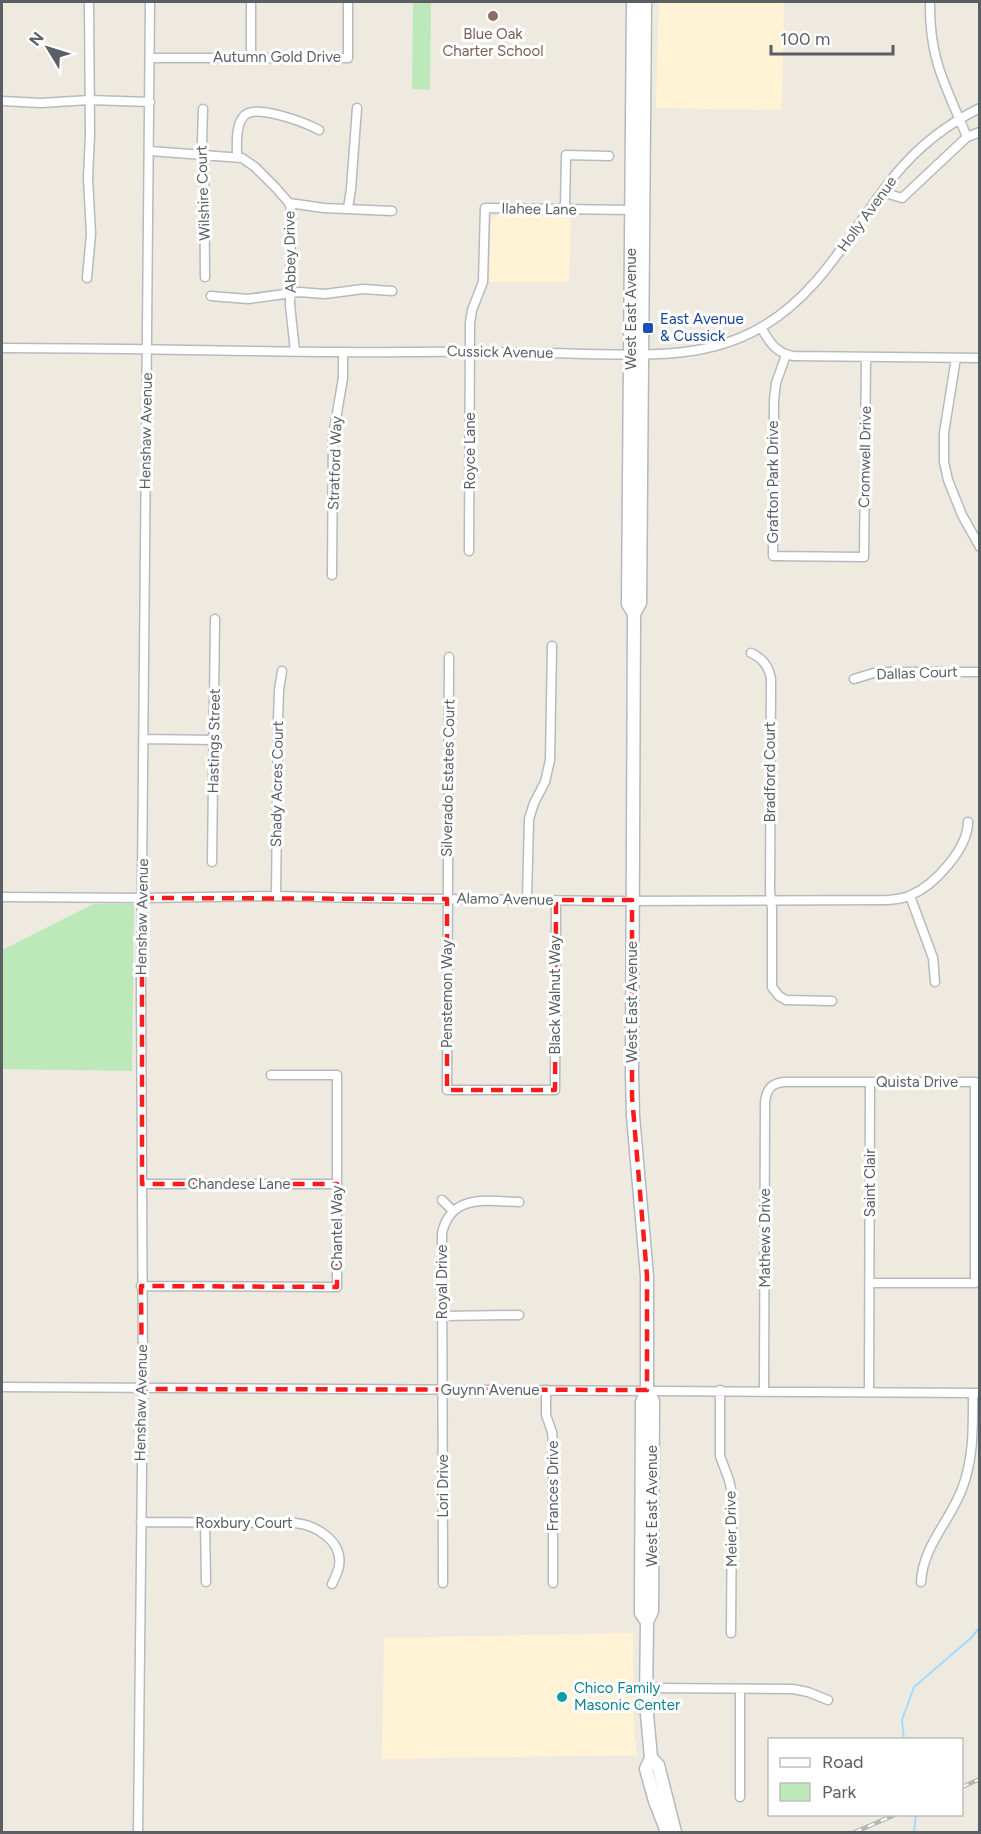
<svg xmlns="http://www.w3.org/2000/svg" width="981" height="1834" font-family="Figtree,sans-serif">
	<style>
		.commercial { fill: #fff2d5 }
		.green { fill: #bde9ba }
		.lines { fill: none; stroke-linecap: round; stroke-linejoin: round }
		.stream { stroke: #a0dcff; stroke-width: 2 }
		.street-casing { stroke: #b6babf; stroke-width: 11 }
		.secondary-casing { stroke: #b4b9bf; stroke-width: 15 }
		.street { stroke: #fff; stroke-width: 8 }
		.secondary { stroke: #fff; stroke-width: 12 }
		.rail-casing { stroke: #b3b4b4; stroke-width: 4.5 }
		.rail { stroke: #fff; stroke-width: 2; stroke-dasharray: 7; stroke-linecap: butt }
		.marked { fill: none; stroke: #fb1b1a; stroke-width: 4.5; stroke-dasharray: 12 8; stroke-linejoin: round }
		.education-dot { fill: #8d6e63; stroke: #fff; stroke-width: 2 }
		.transit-dot { fill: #1a4fb4; stroke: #fff; stroke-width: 2 }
		.culture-dot { fill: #0f9aa8; stroke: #fff; stroke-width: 2 }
		.labels { text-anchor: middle; stroke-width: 6; stroke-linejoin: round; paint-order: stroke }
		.education-label { font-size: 15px; fill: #785e54; stroke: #fff }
		.street-label { font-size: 15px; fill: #595f63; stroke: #fff }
		.transit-label { font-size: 15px; fill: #164399; stroke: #fff; text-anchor: start }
		.culture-label { font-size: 15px; fill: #0d838f; stroke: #fff; text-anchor: start }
	</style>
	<rect width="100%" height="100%" fill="#eeeae0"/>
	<path class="commercial" d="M 659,2 L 784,2 L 782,110 L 656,108 Z
		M 499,213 L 571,216 L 569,282 L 489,282 L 491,220 Z
		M 633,1633 L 634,1732 L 637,1755 L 382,1759 L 384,1638 Z"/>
	<path class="green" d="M 413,2 L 431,2 L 430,90 L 412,89 Z
		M 93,904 L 134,904 L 132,1071 L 2,1069 L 2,950 Z"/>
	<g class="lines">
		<path class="stream" d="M 904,1740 L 902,1720 L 914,1687 L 971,1638 L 980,1627
			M 914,1832 L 916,1814"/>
		<g class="street-casing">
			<path id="street" d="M 930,2 C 929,60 946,86 967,137
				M 150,58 L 348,58 L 348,2
				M 251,58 L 251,2
				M 2,101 L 41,103 L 89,100 L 150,102
				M 203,109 L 202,141 L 204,156 L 205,277
				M 150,151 L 242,158 L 255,167 L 276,188 L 289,203 L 291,209 L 290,305 L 295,351
				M 237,157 C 237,144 235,124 245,115 C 257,104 306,123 319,130
				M 882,192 L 902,198 L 967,137 L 980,132
				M 289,203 L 324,208 L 392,211
				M 348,208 L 351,189 L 357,108
				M 565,209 L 566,155 L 609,156
				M 87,278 L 91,234 L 88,178 L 90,135 L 89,2
				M 211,296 L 248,299 L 299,292 L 325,294 L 363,289 L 392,291
				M 761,327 C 769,342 776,353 793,356 L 980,358
				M 2,348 C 115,348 229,351 343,352 C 384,353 426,351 467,352 C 507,352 546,353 586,354 C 646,355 706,359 760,328 C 822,293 852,228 895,175 C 918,147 947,124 980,108
				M 786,355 L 776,383 L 774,400 L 773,556 L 864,557 L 866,357
				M 956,358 L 944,433 L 944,462 L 948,480 L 962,515 L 980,547
				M 469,551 L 470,323 L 472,310 L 483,282 L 485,208 L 631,210
				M 332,575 L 333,436 L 343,378 L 343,352
				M 751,653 C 763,658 769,666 771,679 L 770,892 L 772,908 L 772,987 L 779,996 L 786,1000 L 832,1001
				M 449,657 L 447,1090 L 555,1090 L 556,900
				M 854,679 L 877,672 L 980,672
				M 144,739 L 214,740
				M 212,862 L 215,619
				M 276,896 L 278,720 L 279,690 L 282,671
				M 910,896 L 933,958 L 935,982
				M 2,897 L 142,898 L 276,896 L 362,898 L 615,901 L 888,900 C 896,899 904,899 911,895 C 935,885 968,848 968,822
				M 527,899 L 529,819 L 534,803 L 545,782 L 550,760 L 552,646
				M 142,1184 L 337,1184
				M 442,1200 L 453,1211
				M 141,1286 L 337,1287 L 337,1075 L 271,1075
				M 442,1316 L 519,1315
				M 2,1387 L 980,1393
				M 546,1390 L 546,1415 L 552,1432 L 553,1443 L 553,1583
				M 720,1390 L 720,1456 L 729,1480 L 732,1493 L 731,1633
				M 764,1391 L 765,1103 C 766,1090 771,1083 784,1082 L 975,1082 L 975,1283 L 870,1283
				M 869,1391 L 870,1083
				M 141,1522 L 295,1523 C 316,1525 343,1541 339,1566 C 338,1572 335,1578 332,1584
				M 205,1522 L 206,1582
				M 921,1582 C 923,1546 950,1521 962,1489 C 974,1458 973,1426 973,1393
				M 443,1583 L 442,1233 C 451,1193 488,1201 519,1202
				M 647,1688 L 793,1689 L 808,1692 L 828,1700
				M 740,1797 L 740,1689
				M 138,1832 L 143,1377 L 141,988 L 150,2"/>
		</g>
		<g class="secondary-casing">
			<path id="secondary" d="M 633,2 L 628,604 L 634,614
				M 645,2 L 640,603 L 634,614 L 632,1074 L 633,1116 L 647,1276 L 647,1390 L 642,1402 L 641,1613 L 647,1622
				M 647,1390 L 653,1401 L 652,1611 L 647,1622 L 646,1703 L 651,1758 L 646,1769 L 655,1801 L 667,1832
				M 651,1758 L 658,1765 L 675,1832"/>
		</g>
		<use href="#street" class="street"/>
		<use href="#secondary" class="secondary"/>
		<g class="rail-casing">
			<path id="rail" d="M 962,1787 L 980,1779
				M 855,1832 L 897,1814"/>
		</g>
		<use href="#rail" class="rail"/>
	</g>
	<path class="marked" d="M 142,898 L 447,899 L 447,1090 L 555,1090 L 556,900 L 632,900 L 632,1096 L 647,1276 L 647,1390 L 142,1389 L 141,1286 L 337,1287 L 337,1184 L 142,1184 Z"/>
	<circle class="education-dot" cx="493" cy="16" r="6"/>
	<rect class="transit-dot" x="642" y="322" width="12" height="12" rx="3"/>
	<circle class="culture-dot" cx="562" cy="1697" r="6"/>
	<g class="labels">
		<g class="education-label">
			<text x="493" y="39">Blue Oak<tspan x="493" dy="17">Charter School</tspan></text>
		</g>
		<g class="street-label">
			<text x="277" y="62">Autumn Gold Drive</text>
			<text transform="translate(203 193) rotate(-92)" y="5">Wilshire Court</text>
			<text transform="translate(539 209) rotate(1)" y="5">Ilahee Lane</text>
			<text transform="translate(867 214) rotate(-54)" y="5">Holly Avenue</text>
			<text transform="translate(290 252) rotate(-91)" y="5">Abbey Drive</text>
			<text transform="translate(631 309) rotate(-90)" y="5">West East Avenue</text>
			<text transform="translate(500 352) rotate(1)" y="5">Cussick Avenue</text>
			<text transform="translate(146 431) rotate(-89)" y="5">Henshaw Avenue</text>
			<text transform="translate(470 451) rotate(-90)" y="5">Royce Lane</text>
			<text transform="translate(865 457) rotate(-89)" y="5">Cromwell Drive</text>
			<text transform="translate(335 463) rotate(-88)" y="5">Stratford Way</text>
			<text transform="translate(773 482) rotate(-90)" y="5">Grafton Park Drive</text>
			<text transform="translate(917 673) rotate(-2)" y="5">Dallas Court</text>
			<text transform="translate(214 741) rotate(-89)" y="5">Hastings Street</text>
			<text transform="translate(770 772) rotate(-90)" y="5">Bradford Court</text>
			<text transform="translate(448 778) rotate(-89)" y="5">Silverado Estates Court</text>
			<text transform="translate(277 784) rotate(-89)" y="5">Shady Acres Court</text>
			<text transform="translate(505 899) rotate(1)" y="5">Alamo Avenue</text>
			<text transform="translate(142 917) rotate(-89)" y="5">Henshaw Avenue</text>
			<text transform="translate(447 994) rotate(-90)" y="5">Penstemon Way</text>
			<text transform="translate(555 995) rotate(-90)" y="5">Black Walnut Way</text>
			<text transform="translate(632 1002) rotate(-90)" y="5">West East Avenue</text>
			<text x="917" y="1087">Quista Drive</text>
			<text transform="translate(870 1183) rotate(-90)" y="5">Saint Clair</text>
			<text x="239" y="1189">Chandese Lane</text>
			<text transform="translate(337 1228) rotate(-90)" y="5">Chantel Way</text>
			<text transform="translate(765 1238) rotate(-90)" y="5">Mathews Drive</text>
			<text transform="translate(442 1282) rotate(-90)" y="5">Royal Drive</text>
			<text x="490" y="1395">Guynn Avenue</text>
			<text transform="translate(141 1403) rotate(-89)" y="5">Henshaw Avenue</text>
			<text transform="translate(443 1486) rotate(-90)" y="5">Lori Drive</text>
			<text transform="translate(553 1486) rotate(-90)" y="5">Frances Drive</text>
			<text transform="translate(652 1506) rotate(-90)" y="5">West East Avenue</text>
			<text x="244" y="1528">Roxbury Court</text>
			<text transform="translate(731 1529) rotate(-91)" y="5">Meier Drive</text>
		</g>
		<g class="transit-label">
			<text x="660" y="324">East Avenue<tspan x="660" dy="17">&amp; Cussick</tspan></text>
		</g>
		<g class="culture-label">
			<text x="574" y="1693">Chico Family<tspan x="574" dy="17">Masonic Center</tspan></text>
		</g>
	</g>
	<rect width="981" height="1834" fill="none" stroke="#595f63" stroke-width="6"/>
	<rect x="768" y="1738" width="195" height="78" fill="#ffffff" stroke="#bdbfc1" stroke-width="1.5"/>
	<rect x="780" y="1758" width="30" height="9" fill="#ffffff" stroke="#bdbfc1" stroke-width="1.5"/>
	<text x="822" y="1768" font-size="18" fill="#595f63">Road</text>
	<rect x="780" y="1783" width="30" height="18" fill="#bde9ba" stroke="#bdbfc1" stroke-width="1.5"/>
	<text x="822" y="1798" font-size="18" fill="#595f63">Park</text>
	<g transform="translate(48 48) rotate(308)" stroke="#ffffff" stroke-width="4.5" paint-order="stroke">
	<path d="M0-4.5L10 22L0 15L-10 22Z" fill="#595f63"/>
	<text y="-9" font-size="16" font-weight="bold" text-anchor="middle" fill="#595f63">N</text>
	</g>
	<path d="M771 45v9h122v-9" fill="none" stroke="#595f63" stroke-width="3"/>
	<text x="780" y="45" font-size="18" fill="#595f63" stroke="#ffffff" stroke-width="4.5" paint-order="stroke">100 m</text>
</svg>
